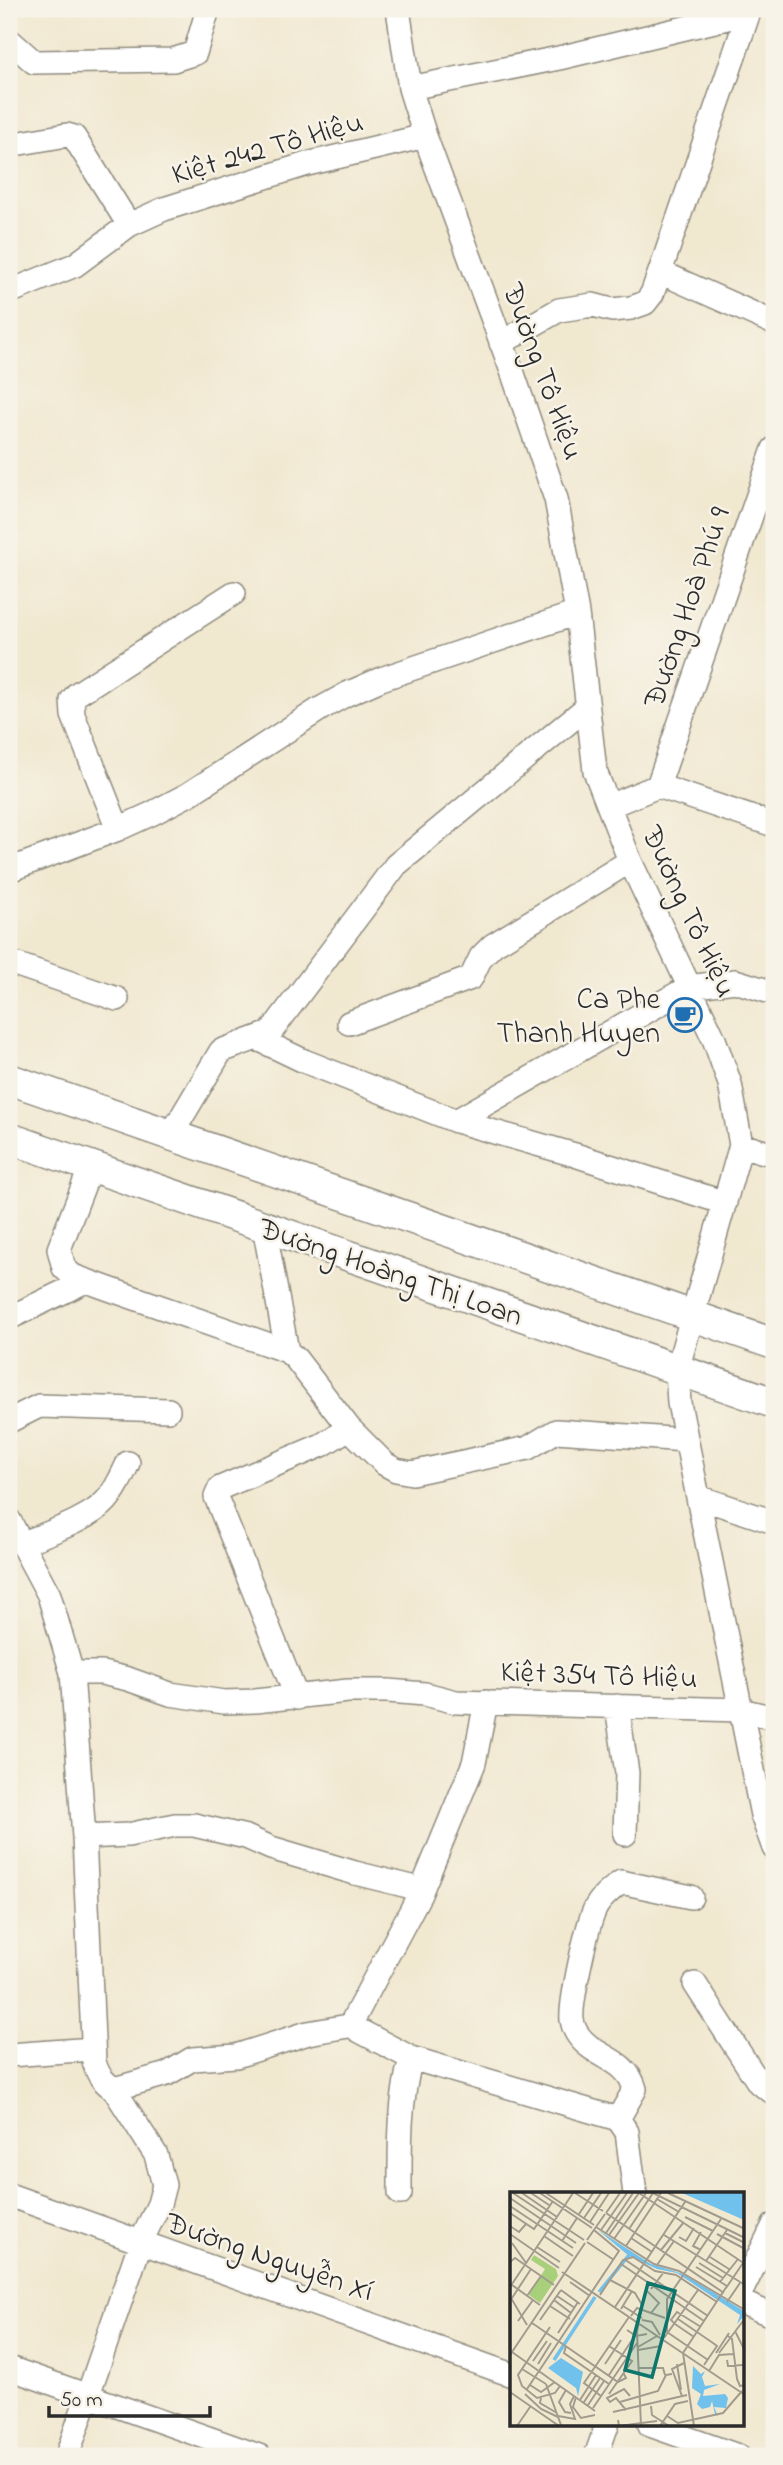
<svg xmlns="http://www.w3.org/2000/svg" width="783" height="2465" font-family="'Indie Flower',sans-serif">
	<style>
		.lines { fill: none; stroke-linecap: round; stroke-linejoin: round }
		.minor-casing { stroke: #8e8a7e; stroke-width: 26 }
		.major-casing { stroke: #8e8a7e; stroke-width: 33 }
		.minor { stroke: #fff; stroke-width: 23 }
		.major { stroke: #fff; stroke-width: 30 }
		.labels { text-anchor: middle; stroke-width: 5; stroke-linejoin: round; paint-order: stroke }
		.street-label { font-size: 30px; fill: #2b2b2b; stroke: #f7f3e8 }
		.poi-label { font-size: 30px; fill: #2b2b2b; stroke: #f7f3e8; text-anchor: end }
		.inset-river { fill: none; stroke: #70c1eb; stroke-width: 3.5 }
		.inset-road { fill: none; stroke: #a29c8e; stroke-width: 2 }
		.view { fill: #0f766e; fill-opacity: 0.15; stroke: #0f766e; stroke-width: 3.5 }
		.inset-edge { fill: none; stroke: #2b2b2b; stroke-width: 3.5 }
	</style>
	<rect width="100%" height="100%" fill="#f7f3e8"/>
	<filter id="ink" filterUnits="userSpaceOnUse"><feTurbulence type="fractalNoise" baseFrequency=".0143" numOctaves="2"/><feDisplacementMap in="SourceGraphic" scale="14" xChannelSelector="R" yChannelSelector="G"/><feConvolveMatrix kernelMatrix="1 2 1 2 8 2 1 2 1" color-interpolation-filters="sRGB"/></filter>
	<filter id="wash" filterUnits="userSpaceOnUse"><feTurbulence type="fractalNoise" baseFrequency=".00686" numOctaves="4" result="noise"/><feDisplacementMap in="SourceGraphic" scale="28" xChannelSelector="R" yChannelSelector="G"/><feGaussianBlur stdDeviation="1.57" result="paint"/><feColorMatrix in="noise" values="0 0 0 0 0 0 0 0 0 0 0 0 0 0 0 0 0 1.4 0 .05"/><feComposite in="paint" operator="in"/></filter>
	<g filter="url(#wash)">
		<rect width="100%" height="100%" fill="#f1e8d0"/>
	</g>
	<g filter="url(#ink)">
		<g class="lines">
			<g class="minor-casing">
				<path id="minor" d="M 398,9 L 410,88 L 425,136 L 512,371 L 556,499 L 577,613 L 595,771 L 630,861 L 714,1039 L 730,1084 L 741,1145 L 677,1370 L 679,1403 L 762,1815 L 774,1848
					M 750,9 L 660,272 L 774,323
					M 9,40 L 34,62 L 173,60 L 195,53 L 208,9
					M 410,88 L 559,58 L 748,13
					M 9,145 L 67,135 L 74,137 L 129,225
					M 9,292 L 75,265 L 129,225 L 164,209 L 307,164 L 425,136
					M 501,343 L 559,310 L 593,305 L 612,310 L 631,308 L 645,303 L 652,294 L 660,272
					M 658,786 L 774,449
					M 609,806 L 658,786 L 774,825
					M 118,829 L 73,715 L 72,700 L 77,694 L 234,593
					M 9,870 L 118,829 L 151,814 L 189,794 L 320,709 L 347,694 L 381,679 L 577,613
					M 9,962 L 117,999
					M 349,1023 L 471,978 L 481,957 L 493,945 L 630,861
					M 256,1038 L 304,1061 L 456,1121 L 575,1155 L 725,1203
					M 456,1121 L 689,987 L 735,981 L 774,993
					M 171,1135 L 221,1051 L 270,1033 L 396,865 L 587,707
					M 741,1145 L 774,1155
					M 91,1166 L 59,1249 L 64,1268 L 73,1276 L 109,1289 L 287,1351 L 296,1359 L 349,1428 L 385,1464 L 396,1470 L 412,1473 L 528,1448 L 556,1431 L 686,1440
					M 264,1226 L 287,1351
					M 9,1318 L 86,1281
					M 9,1421 L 39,1406 L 168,1410
					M 698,1497 L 774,1522
					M 9,1520 L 49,1595 L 72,1673 L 84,1837 L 94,2062 C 98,2075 103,2082 114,2089 L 156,2155 L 164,2185 L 159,2204 L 140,2244 L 67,2456
					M 21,1544 C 45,1534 89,1520 106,1501 C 116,1490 122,1476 128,1463
					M 72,1673 L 102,1673 L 128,1679 L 170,1694 L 224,1702 L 255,1701 L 348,1691 L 388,1691 L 425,1694 L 456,1702 L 741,1710 L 774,1718
					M 297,1698 L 216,1497 L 220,1488 L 322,1445 L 349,1428
					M 486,1702 L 474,1763 L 420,1894 L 354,2018 L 354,2025 L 358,2030 L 411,2058 L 618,2119 L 627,2132 L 635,2194
					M 617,1706 L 627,1773 L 625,1834
					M 84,1837 L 128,1835 L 175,1825 L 194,1825 L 246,1837 L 271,1848 L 355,1873 L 420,1889
					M 695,1984 L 759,2083 L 774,2093
					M 9,2055 L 93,2049
					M 114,2089 L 167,2074 L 192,2059 L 236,2056 L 308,2033 L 354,2025
					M 618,2119 L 635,2089 C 626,2057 595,2059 578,2035 C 575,2031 573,2025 572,2020 C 570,2003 587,1925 595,1909 C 600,1898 612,1889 621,1882 L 691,1897
					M 400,2193 C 400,2147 399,2103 411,2058
					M 9,2195 L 512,2375
					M 743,2288 L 774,2225
					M 743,2303 L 774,2316
					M 9,2368 L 259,2456
					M 650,2425 L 738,2456
					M 596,2456 L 607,2425"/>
			</g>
			<g class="major-casing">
				<path id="major" d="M 9,1079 L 774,1344
					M 9,1138 L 774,1403"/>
			</g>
			<use href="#minor" class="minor"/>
			<use href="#major" class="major"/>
		</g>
	</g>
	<defs>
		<g id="cafe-ring" transform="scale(1.75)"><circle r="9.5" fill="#f7f3e8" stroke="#1f6fb2" stroke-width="1.5"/><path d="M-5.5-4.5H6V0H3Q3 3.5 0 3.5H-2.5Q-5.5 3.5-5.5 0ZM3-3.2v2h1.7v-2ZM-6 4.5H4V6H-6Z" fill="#1f6fb2"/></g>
	</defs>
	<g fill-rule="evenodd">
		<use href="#cafe-ring" x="685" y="1015"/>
	</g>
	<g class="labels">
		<g class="street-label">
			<text transform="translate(267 147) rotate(-16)" y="10">Kiệt 242 Tô Hiệu</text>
			<text transform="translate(544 371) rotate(70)" y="10">Đường Tô Hiệu</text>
			<text transform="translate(686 607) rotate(-71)" y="10">Đường Hoà Phú 9</text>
			<text transform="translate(690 911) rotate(65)" y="10">Đường Tô Hiệu</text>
			<text transform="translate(391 1271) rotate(19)" y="10">Đường Hoàng Thị Loan</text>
			<text transform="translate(599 1674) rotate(2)" y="10">Kiệt 354 Tô Hiệu</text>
			<text transform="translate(270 2256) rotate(19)" y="10">Đường Nguyễn Xí</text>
		</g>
		<g class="poi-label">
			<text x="660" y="1008">Ca Phe<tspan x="660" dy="34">Thanh Huyen</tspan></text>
		</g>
	</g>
	<g transform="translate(510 2192)">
		<rect width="234" height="234" fill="#f1e8d0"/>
		<path d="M 24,63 L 46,77 L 48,84 L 30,111 L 19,103 L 35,77 L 21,68 Z" fill="#a8cf7a"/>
		<path d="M 172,1 L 234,1 L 234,28 L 218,21 ZM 88,38 L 141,72 L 173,82 L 234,119 L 234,124 L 227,132 L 230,123 L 167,81 L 147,77 L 119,64 ZM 51,166 L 73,180 L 68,204 L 66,196 L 38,176 ZM 183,174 L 191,182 L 195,179 L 192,185 L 195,194 L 210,192 L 194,198 L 193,204 L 215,202 L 218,206 L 216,216 L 204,215 L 208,224 L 205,222 L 202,209 L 200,215 L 192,217 L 187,212 L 191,202 L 182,196 Z" fill="#70c1eb"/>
		<path class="inset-river" d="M 89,100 L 119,63M 44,168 L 85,105"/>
		<path class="inset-road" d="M 3,1 L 74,48M 12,1 L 47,25M 21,1 L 39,13M 30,1 L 82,36M 36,1 L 84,33M 65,1 L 93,19M 129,1 L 235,72M 158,1 L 235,37M 0,6 L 66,51M 147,7 L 169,20M 0,14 L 63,56M 0,21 L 24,37 L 43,9M 96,21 L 214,101M 96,21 L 110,1M 69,22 L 83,1M 175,25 L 203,39M 74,26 L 91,1M 80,30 L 99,1M 0,34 L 9,40 L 16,32M 86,35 L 144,72 L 169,79 L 235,118M 119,37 L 143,1 L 235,46M 91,38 L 117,1M 96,41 L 123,1M 215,41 L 235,51M 0,42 L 49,76M 207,42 L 235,57M 99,43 L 129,1M 154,43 L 235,93M 34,44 L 63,64M 169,45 L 176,49 L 184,36M 121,46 L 142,60M 104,47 L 136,1M 77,48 L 95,22M 52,49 L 67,26M 77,50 L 104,68M 2,51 L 16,71M 116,54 L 151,1M 27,55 L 50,70M 151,58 L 174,30M 191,58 L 183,54 L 191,40M 200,65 L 219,77M 114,67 L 198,124M 196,69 L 217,38M 0,70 L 5,66 L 44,93M 189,71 L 213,86M 111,72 L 194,129M 147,73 L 164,49M 186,75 L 217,94M 52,80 L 235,203M 100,88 L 125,101 L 132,113 L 127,140 L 131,234M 60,90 L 80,104M 210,90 L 228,67M 2,93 L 30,113M 0,95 L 63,1M 216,96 L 233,71M 141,97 L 154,80M 51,98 L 70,112M 137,99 L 149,111 L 141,121M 90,103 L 113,68 L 123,65 L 145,79 L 166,83 L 207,110M 17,104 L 31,84M 47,104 L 65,116M 1,106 L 17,133M 2,106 L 21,77M 44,108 L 61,121M 217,110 L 230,91M 40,114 L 60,127M 113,114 L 132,126M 105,115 L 175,10M 111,117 L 122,99M 121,124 L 127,116 L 155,126M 168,127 L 203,151M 30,128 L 51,98M 132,128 L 142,130 L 150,143M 8,129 L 23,108M 22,131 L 108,190 L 116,186 L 114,182M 165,132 L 161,128 L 167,120 L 191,135M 165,132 L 184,145M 40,135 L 8,183 L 12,194 L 27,206 L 45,201 L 50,194M 117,138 L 126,144 L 137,142M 225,139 L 235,159M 48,141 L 68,110M 218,144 L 222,147 L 227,187 L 230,194 L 235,193M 154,146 L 188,98M 56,154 L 54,161 L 99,192M 99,154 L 122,169 L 99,202M 128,155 L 147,144M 128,158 L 151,154M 2,160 L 85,219M 206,161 L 219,141M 209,161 L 233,129M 0,163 L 75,51M 198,168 L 157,140 L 157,107 L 211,27M 217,168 L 218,174 L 233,173M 23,169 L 37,149M 28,172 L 41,151M 95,172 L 111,148M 167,172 L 171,198M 194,173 L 207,154 L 203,151M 129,176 L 153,176 L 155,183M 12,177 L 36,192M 199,179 L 209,163 L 223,162M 99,183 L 122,148M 36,192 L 51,233M 20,193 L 31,200 L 45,190M 17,197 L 109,59 L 84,38M 56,198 L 49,210 L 55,220 L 61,221M 0,200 L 49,234M 15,202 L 31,217 L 48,225M 91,204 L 74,191 L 119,125M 172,204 L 162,177 L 174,171M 66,205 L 63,215 L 71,226 L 85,223M 31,206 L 30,211 L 47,221M 70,208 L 86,183M 74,210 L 90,186M 110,210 L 148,199 L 156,183 L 162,182M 78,213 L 94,189M 141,214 L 142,223 L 159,234M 83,216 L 127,151M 116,218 L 106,206 L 100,210 L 97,206 L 114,197 L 120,204M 103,220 L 177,203M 48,224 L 65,227 L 60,212 L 64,204M 157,224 L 168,231 L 213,221 L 232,199M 108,228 L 109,234 L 147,229M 7,234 L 20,215M 150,234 L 165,212 L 178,209M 184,234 L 173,161 L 217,94"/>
		<path class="view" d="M 138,91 L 165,99 L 142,185 L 115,178 Z"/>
		<rect width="234" height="234" class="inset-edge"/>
	</g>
	<rect width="783" height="2465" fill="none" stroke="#f7f3e8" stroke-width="35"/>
	<path d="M49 2406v10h161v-10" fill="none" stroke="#2b2b2b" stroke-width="3.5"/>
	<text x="60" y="2406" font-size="21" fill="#2b2b2b" stroke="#f7f3e8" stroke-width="5" paint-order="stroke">50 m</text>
</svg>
